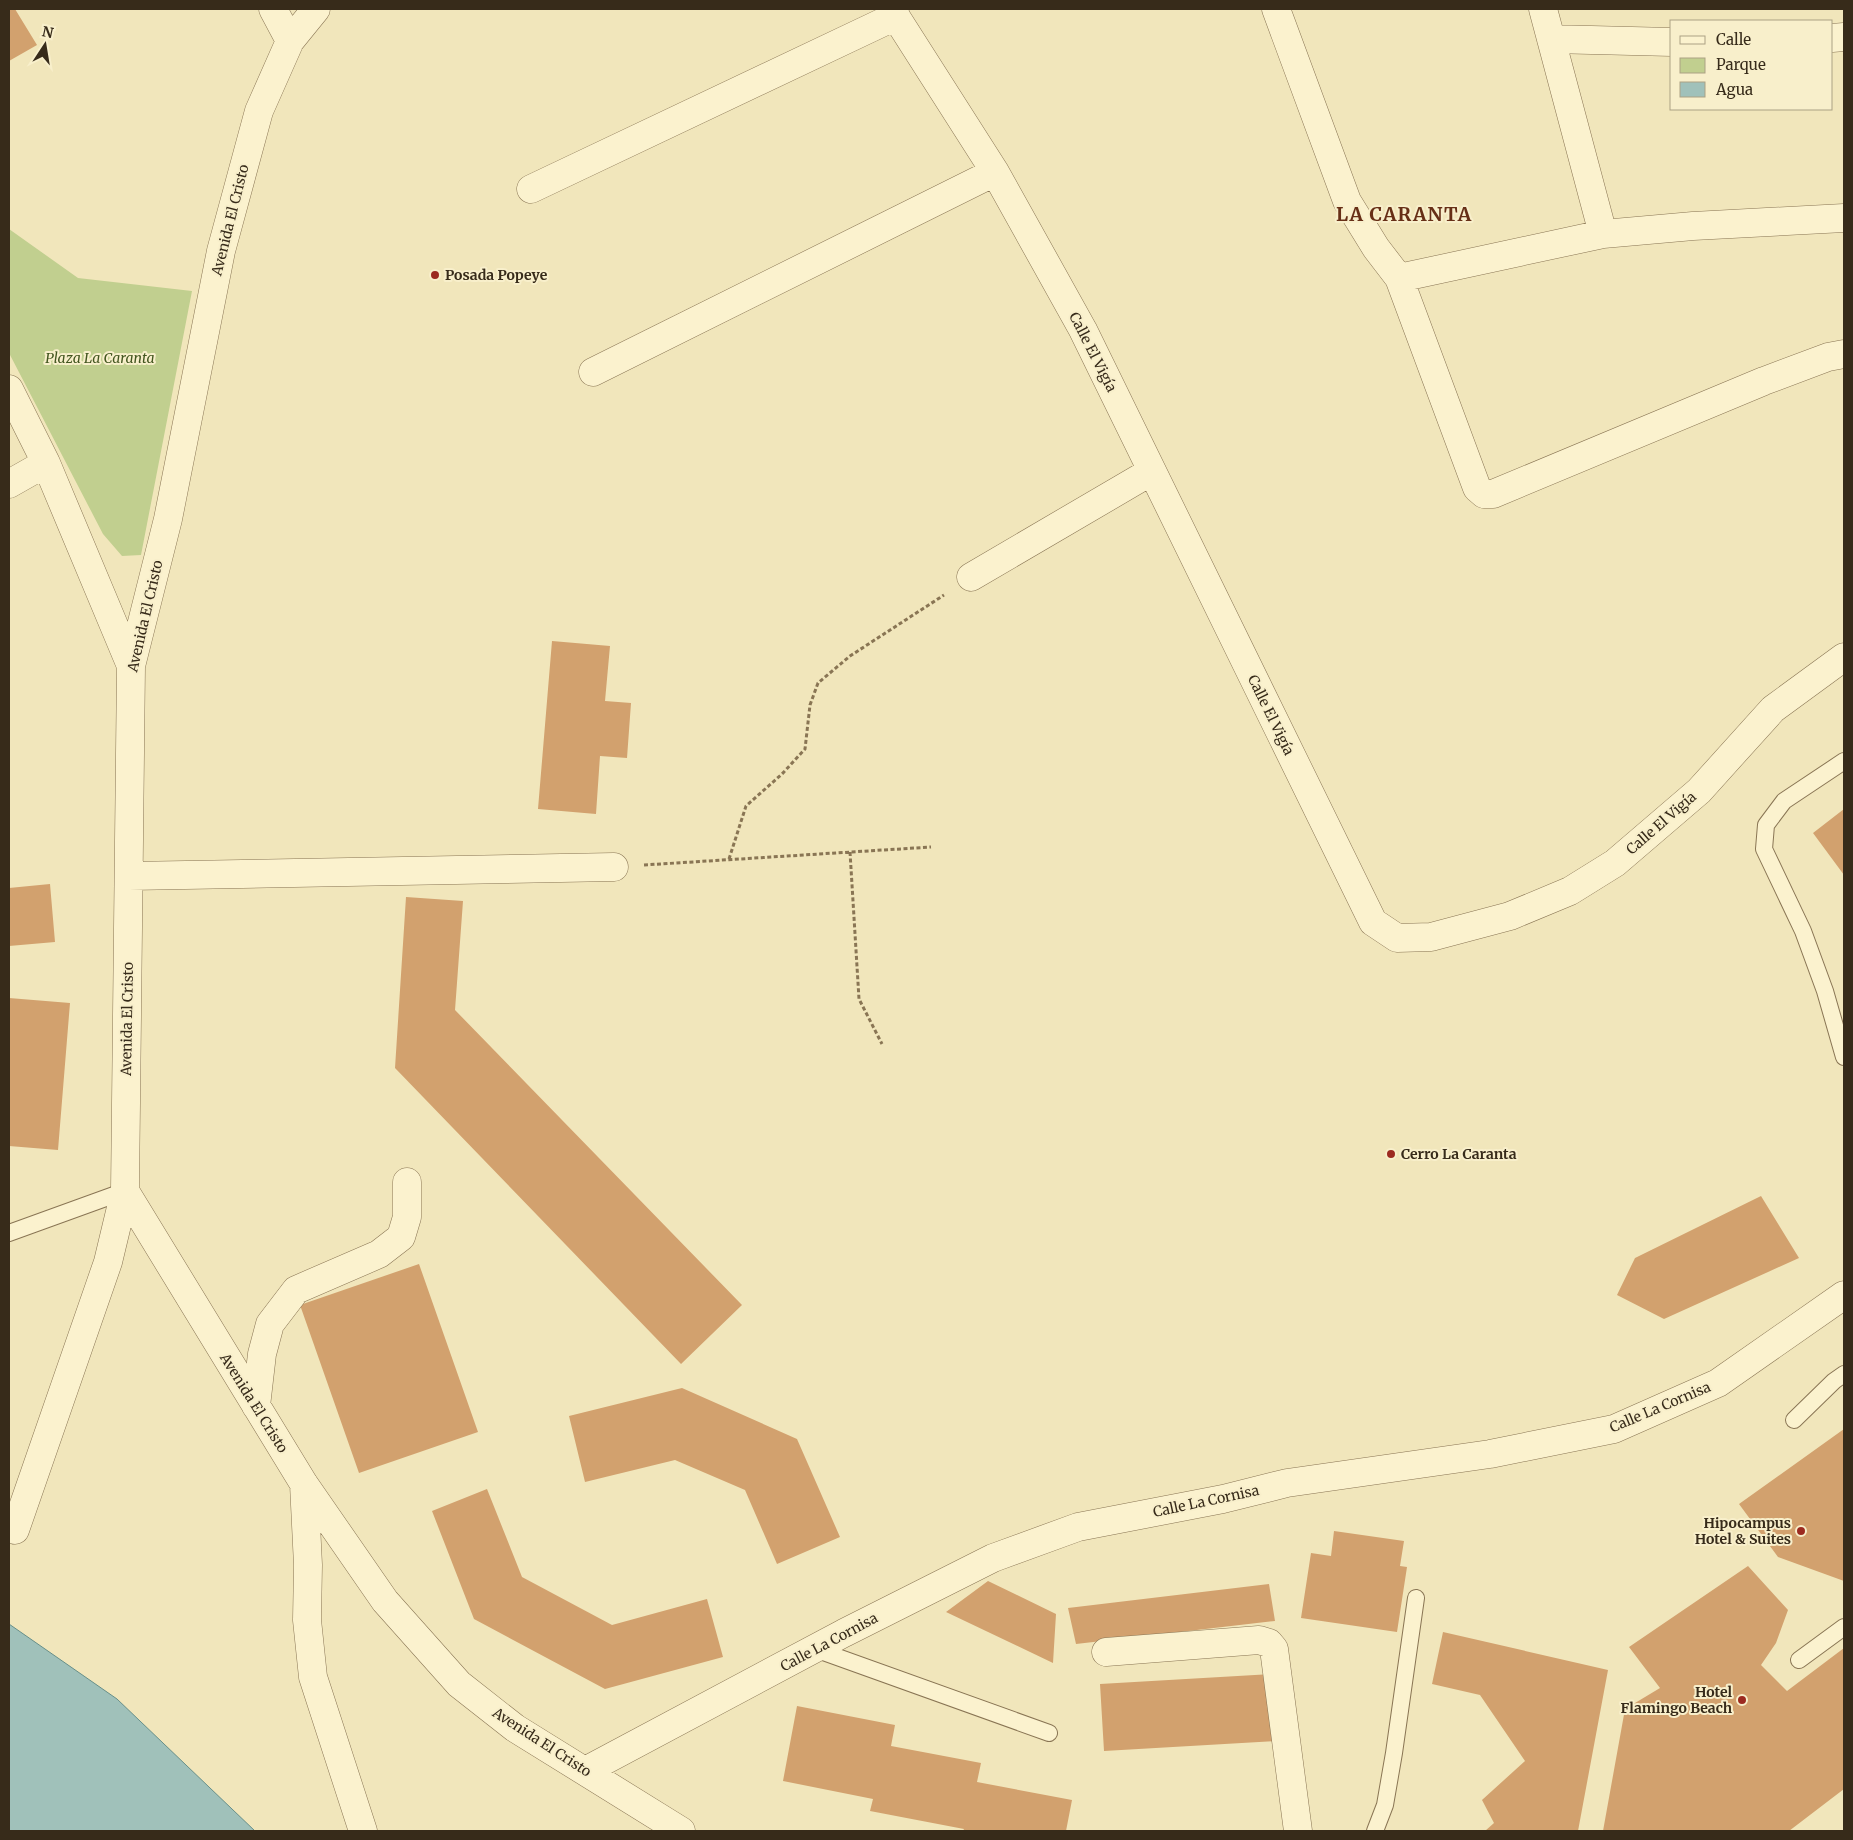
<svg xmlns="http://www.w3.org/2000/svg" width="1853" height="1840" font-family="Merriweather,serif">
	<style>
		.green { fill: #c1cf8f }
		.water { fill: #a0c1ba; stroke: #678f89 }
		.building { fill: #d2a16e }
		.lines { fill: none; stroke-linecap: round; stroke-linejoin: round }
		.lane-casing { stroke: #897554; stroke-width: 18 }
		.street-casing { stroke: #897554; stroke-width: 29 }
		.path { stroke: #897554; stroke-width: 3; stroke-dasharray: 4 2.5; stroke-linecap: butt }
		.lane { stroke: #fbf2ce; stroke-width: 16 }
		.street { stroke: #fbf2ce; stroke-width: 28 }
		.poi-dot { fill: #9c2a20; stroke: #f8efcb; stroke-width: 2 }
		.labels { text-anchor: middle; stroke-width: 4; stroke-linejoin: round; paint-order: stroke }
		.street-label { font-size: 14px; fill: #372b1a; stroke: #f8efcb }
		.poi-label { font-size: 14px; font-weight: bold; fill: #372b1a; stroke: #f8efcb; text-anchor: start }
		.park-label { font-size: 14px; font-style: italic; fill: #42551f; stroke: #f8efcb }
		.district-label { font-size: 19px; font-weight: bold; letter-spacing: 1px; fill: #672f16; stroke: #f8efcb }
	</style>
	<rect width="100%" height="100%" fill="#f1e6bb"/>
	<path class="green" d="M 9,229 L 78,278 L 192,291 L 141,555 L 122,556 L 103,534 L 9,353 Z"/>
	<path class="water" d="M 9,1624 L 117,1699 L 255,1831 L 9,1831 Z"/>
	<path class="building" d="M 9,9 L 15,9 L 37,45 L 9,61 Z
		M 552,641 L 610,646 L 605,701 L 631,703 L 627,758 L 600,756 L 596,814 L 538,809 Z
		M 1844,809 L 1844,875 L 1813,833 Z
		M 50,884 L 55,942 L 9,946 L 9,888 Z
		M 406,897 L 463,901 L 455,1010 L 742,1305 L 681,1364 L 395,1068 Z
		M 9,998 L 70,1003 L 58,1150 L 9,1146 Z
		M 1761,1196 L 1799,1258 L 1664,1319 L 1617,1295 L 1635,1258 Z
		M 419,1264 L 478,1432 L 359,1473 L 300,1305 Z
		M 682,1388 L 797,1439 L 840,1537 L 777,1564 L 745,1490 L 675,1460 L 585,1482 L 569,1416 Z
		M 1844,1429 L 1844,1581 L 1778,1557 L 1739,1504 Z
		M 487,1489 L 522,1577 L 612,1625 L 707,1599 L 723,1657 L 605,1689 L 474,1619 L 432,1511 Z
		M 1334,1531 L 1404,1541 L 1400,1566 L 1407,1567 L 1397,1632 L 1301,1618 L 1311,1553 L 1331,1556 Z
		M 1748,1566 L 1788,1610 L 1776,1643 L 1761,1665 L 1787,1691 L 1844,1648 L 1844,1789 L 1789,1831 L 1603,1831 L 1625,1709 L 1660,1688 L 1629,1647 Z
		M 988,1581 L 1056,1614 L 1053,1663 L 946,1612 Z
		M 1269,1584 L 1275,1621 L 1076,1644 L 1068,1608 Z
		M 1443,1632 L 1608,1670 L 1578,1831 L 1485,1831 L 1494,1823 L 1482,1800 L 1525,1761 L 1480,1695 L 1432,1684 Z
		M 1273,1674 L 1277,1741 L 1104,1751 L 1100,1684 Z
		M 797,1706 L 895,1725 L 891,1746 L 981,1763 L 977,1782 L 1072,1800 L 1066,1831 L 963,1831 L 964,1829 L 870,1811 L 873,1799 L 783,1781 Z"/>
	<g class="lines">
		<g class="lane-casing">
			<path id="lane" d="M 1844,761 L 1784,801 L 1766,825 L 1764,849 L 1803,931 L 1825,991 L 1844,1057
				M 9,1233 L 125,1191
				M 1794,1420 L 1834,1381 L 1844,1374
				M 815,1649 L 1049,1733
				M 1799,1660 L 1844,1627
				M 1375,1831 L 1385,1805 L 1394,1753 L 1416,1598"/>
		</g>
		<g class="street-casing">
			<path id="street" d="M 273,9 L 290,41
				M 316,9 L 290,41 L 259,111 L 221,251 L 168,519 L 131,666 L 125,1191 L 304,1484 L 385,1601 L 459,1684 L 515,1728 L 681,1831
				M 891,9 L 995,172 L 1083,330 L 1373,922 L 1397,938 L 1431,937 L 1510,916 L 1570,891 L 1615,863 L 1699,791 L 1773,709 L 1844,657
				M 1276,9 L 1347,201 L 1376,248 L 1399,278 L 1477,488 L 1484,494 L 1493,494 L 1764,381 L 1828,357 L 1844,354
				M 1543,9 L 1603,234
				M 1832,38 L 1844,37
				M 1551,39 L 1672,42
				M 531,189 L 896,16
				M 1399,278 L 1603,234 L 1693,226 L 1844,218
				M 593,372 L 995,172
				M 9,389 L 46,463 L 131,666
				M 9,484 L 46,463
				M 971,577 L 1152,471
				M 129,876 L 614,867
				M 256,1406 L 262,1354 L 270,1324 L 296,1290 L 379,1254 L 401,1237 L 407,1217 L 407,1182
				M 304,1484 L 308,1565 L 307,1620 L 313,1677 L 363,1831
				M 15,1530 L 108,1262 L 125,1191
				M 1106,1652 L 1259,1640 L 1269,1643 L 1274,1649 L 1298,1831
				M 585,1771 L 844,1633 L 993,1558 L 1078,1527 L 1223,1499 L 1287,1483 L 1490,1454 L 1614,1429 L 1718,1383 L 1844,1295"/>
		</g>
		<path class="path" d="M 850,852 L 859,999 L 882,1044
			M 729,859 L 746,806 L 782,774 L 805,749 L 810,705 L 818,683 L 850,656 L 944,595
			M 644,865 L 931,847"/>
		<use href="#lane" class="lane"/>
		<use href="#street" class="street"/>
	</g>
	<g class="poi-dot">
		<circle cx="435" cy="275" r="5"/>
		<circle cx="1391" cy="1154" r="5"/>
		<circle cx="1801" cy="1531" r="5"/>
		<circle cx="1742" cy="1700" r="5"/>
	</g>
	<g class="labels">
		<g class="street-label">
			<text transform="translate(230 220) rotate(-76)" y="5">Avenida El Cristo</text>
			<text transform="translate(1093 352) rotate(63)" y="5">Calle El Vigía</text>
			<text transform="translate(145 616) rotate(-77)" y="5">Avenida El Cristo</text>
			<text transform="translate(1271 715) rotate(64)" y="5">Calle El Vigía</text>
			<text transform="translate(1661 823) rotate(-41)" y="5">Calle El Vigía</text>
			<text transform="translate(127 1019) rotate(-89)" y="5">Avenida El Cristo</text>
			<text transform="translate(254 1403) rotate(58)" y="5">Avenida El Cristo</text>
			<text transform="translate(1660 1407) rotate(-23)" y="5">Calle La Cornisa</text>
			<text transform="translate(1206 1501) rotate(-12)" y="5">Calle La Cornisa</text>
			<text transform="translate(829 1642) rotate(-28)" y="5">Calle La Cornisa</text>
			<text transform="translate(542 1742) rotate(33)" y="5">Avenida El Cristo</text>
		</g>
		<g class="poi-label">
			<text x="445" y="280">Posada Popeye</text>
			<text x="1401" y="1159">Cerro La Caranta</text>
			<text x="1791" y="1528" text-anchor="end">Hipocampus<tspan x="1791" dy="16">Hotel &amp; Suites</tspan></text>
			<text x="1732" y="1697" text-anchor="end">Hotel<tspan x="1732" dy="16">Flamingo Beach</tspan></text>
		</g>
		<g class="park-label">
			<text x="100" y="363">Plaza La Caranta</text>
		</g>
		<g class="district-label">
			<text x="1404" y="221">LA CARANTA</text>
		</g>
	</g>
	<rect width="1853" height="1840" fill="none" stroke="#372b1a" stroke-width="20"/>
	<rect x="1670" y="20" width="162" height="90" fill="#f8efcb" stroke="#aba184"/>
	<rect x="1680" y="36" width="25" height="8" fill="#fbf2ce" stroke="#aba184"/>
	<text x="1716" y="45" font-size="15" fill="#372b1a">Calle</text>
	<rect x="1680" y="58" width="25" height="15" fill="#c1cf8f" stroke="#aba184"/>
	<text x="1716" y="70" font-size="15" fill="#372b1a">Parque</text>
	<rect x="1680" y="82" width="25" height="15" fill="#a0c1ba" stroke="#aba184"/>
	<text x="1716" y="95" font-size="15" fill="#372b1a">Agua</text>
	<g transform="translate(45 45) rotate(12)" stroke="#f8efcb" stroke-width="4" paint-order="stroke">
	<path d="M0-4L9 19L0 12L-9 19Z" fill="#372b1a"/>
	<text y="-8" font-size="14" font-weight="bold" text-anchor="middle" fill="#372b1a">N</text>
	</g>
</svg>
